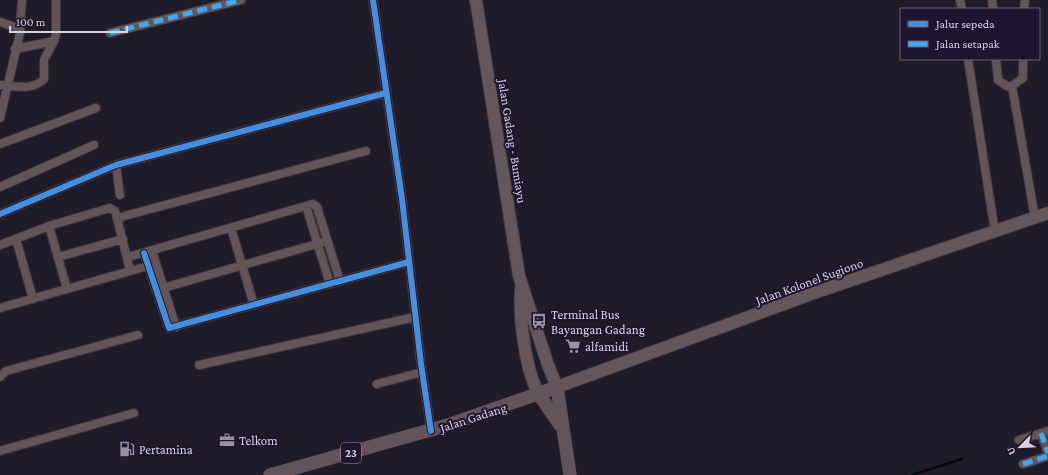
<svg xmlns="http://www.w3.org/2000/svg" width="1048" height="475" font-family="'Crimson Pro',serif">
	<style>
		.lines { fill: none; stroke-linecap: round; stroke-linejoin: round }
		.stream { stroke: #03090f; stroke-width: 2.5 }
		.minor-casing { stroke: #3b3541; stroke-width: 10 }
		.primary-casing { stroke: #3b3541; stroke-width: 14 }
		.trunk-casing { stroke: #3b3541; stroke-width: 14 }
		.minor { stroke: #625558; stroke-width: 8 }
		.primary { stroke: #64565b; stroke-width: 12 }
		.trunk { stroke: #62545a; stroke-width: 13 }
		.quiet { stroke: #3fa9f5; stroke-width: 5; stroke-dasharray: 10 5; stroke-linecap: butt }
		.cycleway-casing { stroke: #1f152e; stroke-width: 8 }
		.cycleway { stroke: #468fdf; stroke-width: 6 }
		.labels { text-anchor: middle; stroke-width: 4; stroke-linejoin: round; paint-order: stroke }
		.shield { fill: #1f152e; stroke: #a099ad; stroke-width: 1 }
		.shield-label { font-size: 12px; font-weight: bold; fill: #d8d2e4 }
		.street-label { font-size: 13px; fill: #d8d2e4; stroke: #1f152e }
		.poi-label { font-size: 13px; fill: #d8d2e4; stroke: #1f152e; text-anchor: start }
	</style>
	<rect width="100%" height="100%" fill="#201b28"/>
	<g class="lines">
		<path class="stream" d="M 912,475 L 962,459"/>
		<g class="minor-casing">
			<path id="minor" d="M 373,0 L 402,199 L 421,364 L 431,431
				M 960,0 L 962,9
				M 992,0 L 993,9
				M 1024,9 L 1025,0
				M 0,22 L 18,28 L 20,33 L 0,118
				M 20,30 L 22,0
				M 110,33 L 241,0
				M 15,49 L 54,41 L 56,34 L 56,0
				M 968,59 L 995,232
				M 996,59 L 998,80 L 1007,86 L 1012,86 L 1035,218
				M 0,85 C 15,86 32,91 44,79 L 44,60 L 54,41
				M 1012,86 L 1023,78 L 1023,59
				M 0,144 L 96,108
				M 116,165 L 120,195
				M 0,187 L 94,145
				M 306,206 L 330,284
				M 0,214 L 116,165 L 386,93
				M 231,228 L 254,305
				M 16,239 L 33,299
				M 0,245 L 49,226
				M 152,251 L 176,327
				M 144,253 L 169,328 L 409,262
				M 58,257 L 123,239
				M 128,257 L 313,204 L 317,207 L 340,281
				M 130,270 L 117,218 L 366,151
				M 67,289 L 49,226 L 110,208 L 115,211 L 117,218
				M 156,290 L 327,241
				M 0,308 L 148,266
				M 199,365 L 415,317
				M 0,377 L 6,371 L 138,335
				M 377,384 L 422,372
				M 1041,433 L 1048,453
				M 1019,440 L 1048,431
				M 0,451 L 134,413
				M 1023,464 L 1048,456"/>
		</g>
		<g class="primary-casing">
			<path id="primary" d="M 476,0 L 519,276 L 548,365 L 557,387 L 814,293 L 1048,213
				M 521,289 C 519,318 525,367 538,393"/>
		</g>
		<g class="trunk-casing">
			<path id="trunk" d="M 538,393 L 560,425
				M 270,475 L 448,425 L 557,387 L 570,475"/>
		</g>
		<use href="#minor" class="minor"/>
		<use href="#primary" class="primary"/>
		<use href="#trunk" class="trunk"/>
		<path class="quiet" d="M 110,33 L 241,0
			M 1041,433 L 1048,453
			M 1023,464 L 1048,456"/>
		<g class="cycleway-casing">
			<path id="cycleway" d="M 373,0 L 402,199 L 421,364 L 431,431
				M 0,214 L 116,165 L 386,93
				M 144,253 L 169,328 L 409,262"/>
		</g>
		<use href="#cycleway" class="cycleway"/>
	</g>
	<defs>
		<g id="bus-bare" transform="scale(1.2)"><path d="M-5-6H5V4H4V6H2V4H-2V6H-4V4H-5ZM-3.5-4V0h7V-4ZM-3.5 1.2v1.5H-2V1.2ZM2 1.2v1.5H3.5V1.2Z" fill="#9892a2" stroke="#1f152e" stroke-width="2.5" paint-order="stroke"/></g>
		<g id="supermarket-bare" transform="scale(1.2)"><path d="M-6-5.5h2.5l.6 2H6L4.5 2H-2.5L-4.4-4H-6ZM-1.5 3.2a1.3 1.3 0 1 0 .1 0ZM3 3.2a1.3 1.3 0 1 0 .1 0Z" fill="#9892a2" stroke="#1f152e" stroke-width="2.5" paint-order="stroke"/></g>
		<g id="office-bare" transform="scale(1.2)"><path d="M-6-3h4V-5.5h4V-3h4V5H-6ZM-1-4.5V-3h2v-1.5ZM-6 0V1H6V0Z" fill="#9892a2" stroke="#1f152e" stroke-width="2.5" paint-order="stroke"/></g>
		<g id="fuel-bare" transform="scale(1.2)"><path d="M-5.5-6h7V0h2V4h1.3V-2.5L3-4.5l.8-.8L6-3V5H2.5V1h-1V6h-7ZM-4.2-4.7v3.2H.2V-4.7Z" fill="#9892a2" stroke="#1f152e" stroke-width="2.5" paint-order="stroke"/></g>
	</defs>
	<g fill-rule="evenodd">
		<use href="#bus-bare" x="539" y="321"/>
		<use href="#supermarket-bare" x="573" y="346"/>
		<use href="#office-bare" x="227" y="440"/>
		<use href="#fuel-bare" x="127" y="449"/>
	</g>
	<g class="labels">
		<rect class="shield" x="341" y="443" width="20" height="20" rx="3"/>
		<g class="shield-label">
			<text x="351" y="457">23</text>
		</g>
		<g class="street-label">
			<text transform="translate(513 141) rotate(81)" y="5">Jalan Gadang - Bumiayu</text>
			<text transform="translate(809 281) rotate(-20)" y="5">Jalan Kolonel Sugiono</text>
			<text transform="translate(473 417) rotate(-18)" y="5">Jalan Gadang</text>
		</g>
		<g class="poi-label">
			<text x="551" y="319">Terminal Bus<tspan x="551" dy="15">Bayangan Gadang</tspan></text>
			<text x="585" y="351">alfamidi</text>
			<text x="239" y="445">Telkom</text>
			<text x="139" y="454">Pertamina</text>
		</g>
	</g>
	<rect x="900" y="8" width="140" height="52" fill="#1f152e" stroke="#696177"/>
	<rect x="908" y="21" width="20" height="6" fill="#468fdf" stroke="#696177"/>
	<text x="936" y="28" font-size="12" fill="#d8d2e4">Jalur sepeda</text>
	<rect x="908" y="41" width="20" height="6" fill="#3fa9f5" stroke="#696177"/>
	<text x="936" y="48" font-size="12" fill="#d8d2e4">Jalan setapak</text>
	<g transform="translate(1020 447) rotate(246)" stroke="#1f152e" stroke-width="3" paint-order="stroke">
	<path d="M0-3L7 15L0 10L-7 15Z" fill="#d8d2e4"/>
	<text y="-6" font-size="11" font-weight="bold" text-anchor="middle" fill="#d8d2e4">U</text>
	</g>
	<path d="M10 26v6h117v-6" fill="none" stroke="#d8d2e4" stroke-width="2"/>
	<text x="16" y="26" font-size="12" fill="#d8d2e4" stroke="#1f152e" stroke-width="3" paint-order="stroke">100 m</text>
</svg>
